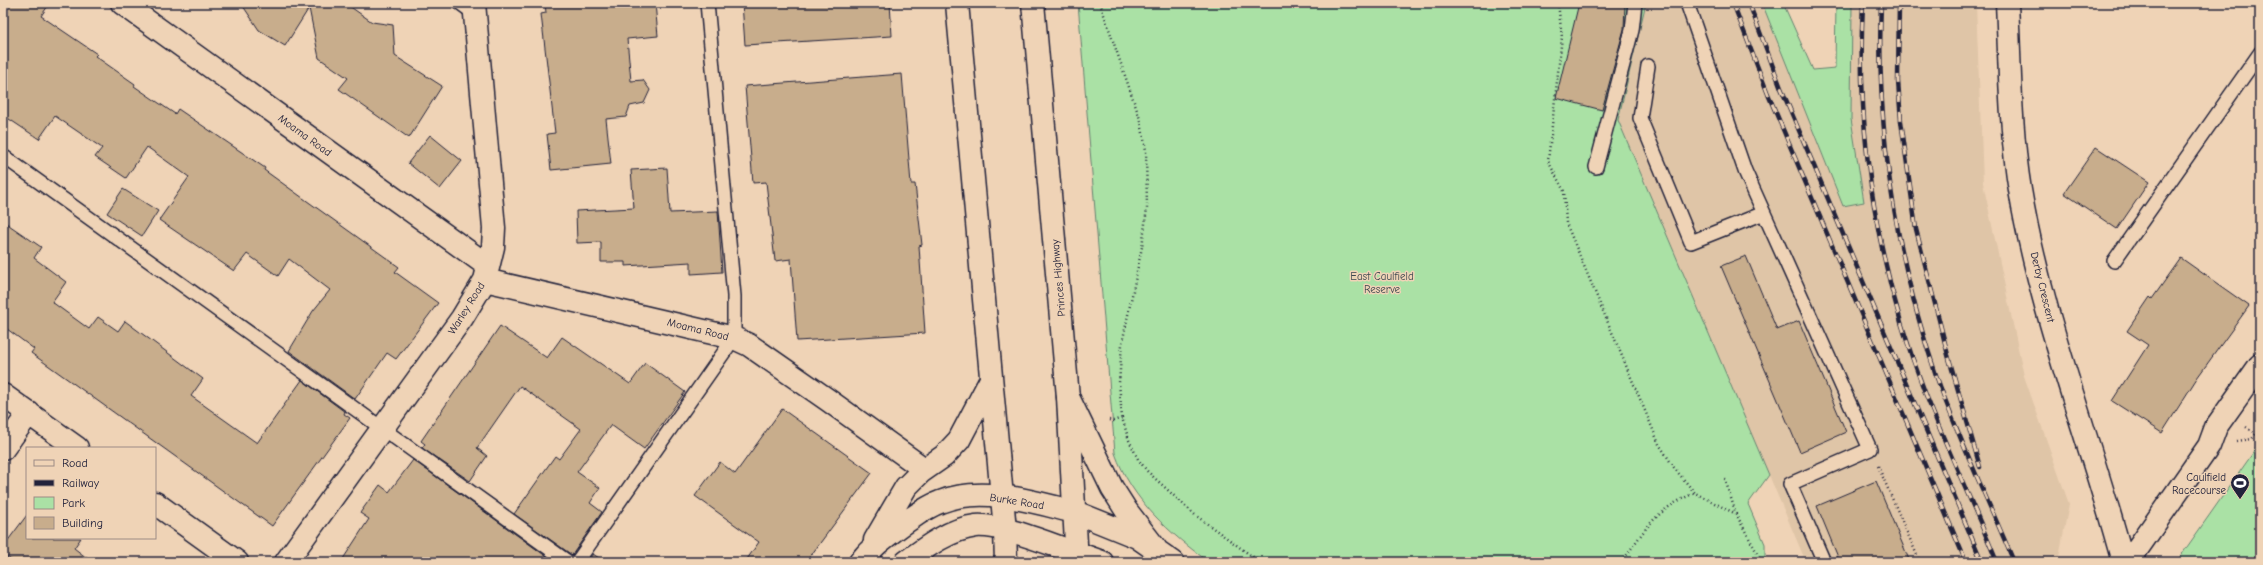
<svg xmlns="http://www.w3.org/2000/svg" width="2263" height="565" font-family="'Comic Neue',sans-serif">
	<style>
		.built { fill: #dfc5a7 }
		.green { fill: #aae1a5; stroke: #668270 }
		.building { fill: #c8ad8c; stroke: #22223b }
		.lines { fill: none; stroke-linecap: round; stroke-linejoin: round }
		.lane-casing { stroke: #22223b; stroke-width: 16 }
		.street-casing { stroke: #22223b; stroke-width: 25 }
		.secondary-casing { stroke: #22223b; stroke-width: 25 }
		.primary-casing { stroke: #22223b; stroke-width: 25 }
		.highway-casing { stroke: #22223b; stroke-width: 25 }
		.path { stroke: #22223b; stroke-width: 2.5; stroke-dasharray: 1 3; stroke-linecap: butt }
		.lane { stroke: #efd3b6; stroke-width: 13 }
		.street { stroke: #efd3b6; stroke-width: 22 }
		.secondary { stroke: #efd3b6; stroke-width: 22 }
		.primary { stroke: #efd3b6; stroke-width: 22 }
		.highway { stroke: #efd3b6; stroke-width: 22 }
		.rail-casing { stroke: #22223b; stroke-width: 4.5 }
		.rail { stroke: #efd3b6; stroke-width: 3; stroke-dasharray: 9; stroke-linecap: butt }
		.labels { text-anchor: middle; stroke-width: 3; stroke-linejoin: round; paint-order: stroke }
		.street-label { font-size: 11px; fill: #22223b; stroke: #efd3b6 }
		.park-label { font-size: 11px; fill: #3d4850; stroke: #efd3b6 }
		.poi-label { font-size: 11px; fill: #22223b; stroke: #efd3b6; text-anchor: end }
	</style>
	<rect width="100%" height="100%" fill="#efd3b6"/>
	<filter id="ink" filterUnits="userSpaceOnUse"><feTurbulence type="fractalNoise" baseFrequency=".025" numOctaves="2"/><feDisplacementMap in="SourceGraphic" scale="8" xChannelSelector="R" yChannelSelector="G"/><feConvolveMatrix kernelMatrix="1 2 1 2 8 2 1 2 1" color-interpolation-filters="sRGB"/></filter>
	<g filter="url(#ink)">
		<path class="built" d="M 1646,3 L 1762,3 L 1843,206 L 1864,202 L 1851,119 L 1852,3 L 1976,3 L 1983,183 L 2024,376 L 2069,504 L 2058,562 L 1806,562 L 1618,120 Z"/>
		<path class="green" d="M 1078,3 L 1646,3 L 1618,120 L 1769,475 L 1748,504 L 1765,544 L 1765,562 L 1209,562 C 1170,534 1131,499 1115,453 Z
			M 1762,3 L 1783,3 L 1813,70 L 1835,68 L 1836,3 L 1852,3 L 1851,119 L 1864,202 L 1843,206 Z
			M 2260,443 L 2260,562 L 2180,562 L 2180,557 Z"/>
		<path class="building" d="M 3,3 L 50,3 L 41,16 L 97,54 L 95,56 L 135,84 L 134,86 L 175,114 L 178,109 L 265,168 L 264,170 L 399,267 L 395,272 L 438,303 L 396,359 L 387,353 L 355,399 L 289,351 L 313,311 L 330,290 L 289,259 L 278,276 L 247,254 L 234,271 L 159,220 L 189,177 L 147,147 L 126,178 L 95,157 L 102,148 L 55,116 L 39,139 L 3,115 Z
			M 241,3 L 345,3 L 372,22 L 393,25 L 395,56 L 442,86 L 409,138 L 339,89 L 348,78 L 319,58 L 309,8 L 285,46 L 259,30 Z
			M 545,3 L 655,3 L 658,36 L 627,39 L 631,81 L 643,80 L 650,90 L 644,103 L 630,106 L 626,117 L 606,119 L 611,164 L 551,170 L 547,134 L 555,133 L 541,14 L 546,13 Z
			M 742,3 L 890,3 L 892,36 L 745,45 Z
			M 1579,3 L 1625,3 L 1624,29 L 1602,110 L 1556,98 Z
			M 902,74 L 911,184 L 915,184 L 922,245 L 919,246 L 925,333 L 797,341 L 791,259 L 775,261 L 766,182 L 753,183 L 745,86 Z
			M 430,135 L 462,161 L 440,189 L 408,163 Z
			M 2096,147 L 2149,182 L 2117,229 L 2064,193 Z
			M 667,168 L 670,213 L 718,211 L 722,272 L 691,274 L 691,262 L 625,266 L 625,262 L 601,262 L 601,242 L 577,243 L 576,211 L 634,208 L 631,170 Z
			M 123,189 L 158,211 L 142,236 L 107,213 Z
			M 3,221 L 41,247 L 34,258 L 66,282 L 52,302 L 89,329 L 98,317 L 118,331 L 125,321 L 203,379 L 191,396 L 257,443 L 302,380 L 345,412 L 344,414 L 350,418 L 272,526 L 31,353 L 34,349 L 3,326 Z
			M 1746,256 L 1777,330 L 1799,321 L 1846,432 L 1800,452 L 1721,266 Z
			M 2181,258 L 2249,306 L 2197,378 L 2162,433 L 2112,401 L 2148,345 L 2127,331 L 2150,297 L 2152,299 Z
			M 500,326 L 547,358 L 562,337 L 630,384 L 645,363 L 685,392 L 644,449 L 611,425 L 577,472 L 600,488 L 590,503 L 602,512 L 572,555 L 514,514 L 555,456 L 559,459 L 581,429 L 520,386 L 477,448 L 487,456 L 470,481 L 422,448 L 425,444 L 421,441 Z
			M 782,409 L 872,473 L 806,562 L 745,562 L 759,542 L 695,496 L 720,462 L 735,474 Z
			M 413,460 L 554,562 L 341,562 L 369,519 L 360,513 L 380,485 L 389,492 Z
			M 1876,481 L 1910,562 L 1840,562 L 1817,506 Z
			M 27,515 L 27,538 L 81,538 L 74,548 L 92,562 L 14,562 L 3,554 L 3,547 Z
			M 593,554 L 605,562 L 587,562 Z"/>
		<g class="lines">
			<g class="lane-casing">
				<path id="lane" d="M 460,3 L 475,14
					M 1687,3 L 1745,171 L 1870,449 L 1790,484 L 1824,562
					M 1648,66 L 1640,118 L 1691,242 L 1764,213
					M 3,156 L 568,562
					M 1596,167 L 1632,30 L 1635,3
					M 2114,261 L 2260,53
					M 577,562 L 734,338 L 734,296 L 707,3"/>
			</g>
			<g class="street-casing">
				<path id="street" d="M 122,3 L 488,266
					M 2007,3 C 2010,63 2010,130 2020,190 C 2041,317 2090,438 2123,562
					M 485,280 L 734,338 L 749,345 L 828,400 L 924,469
					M 3,395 L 77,448
					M 3,449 L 29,413
					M 155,503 L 237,562
					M 286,562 L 462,318 L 485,280 L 493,247 L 494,228 L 474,3"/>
			</g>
			<g class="secondary-casing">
				<path id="secondary" d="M 1068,397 L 1112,488 L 1126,510 L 1156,549
					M 1075,512 L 1137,537 L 1173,562
					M 1077,553 L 1102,562
					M 2128,562 L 2209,446 L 2216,427 L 2260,365"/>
			</g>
			<g class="primary-casing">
				<path id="primary" d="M 875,540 L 906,487 L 921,472 L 944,456 L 959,440 L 990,381
					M 860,562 C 872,546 887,536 903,524 C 915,516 926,507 940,502 C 983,485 1033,502 1075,512
					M 906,562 C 926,547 950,529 976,526 C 1002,524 1051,545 1077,553"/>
			</g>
			<g class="highway-casing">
				<path id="highway" d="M 957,3 L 1005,530 L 1006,562
					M 1033,3 L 1068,397 L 1077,562"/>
			</g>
			<path class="path" d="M 1100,3 L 1141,122 L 1146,150 L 1147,208 L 1142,247 L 1122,344 L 1119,383 L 1122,418 L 1129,440 L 1138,459 L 1147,471 L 1195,515 L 1260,562
				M 1558,3 L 1562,37 L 1548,161 L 1564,191 L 1566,223 L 1659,444 L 1675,469 L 1695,493
				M 1109,420 L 1113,421 L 1122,418
				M 2246,427 L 2256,433
				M 2237,441 L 2252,439 L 2260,428
				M 1878,466 L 1920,562
				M 1725,479 L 1736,514 L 1762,562
				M 1622,562 C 1645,529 1656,509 1695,493 L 1736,514"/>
			<use href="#lane" class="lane"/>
			<use href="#street" class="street"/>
			<use href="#secondary" class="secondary"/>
			<use href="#primary" class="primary"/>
			<use href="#highway" class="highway"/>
			<g class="rail-casing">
				<path id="rail" d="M 1733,3 L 1768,94 L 1966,562
					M 1749,3 L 1781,88 L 1982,562
					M 1863,3 C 1856,137 1877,269 1926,395 C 1948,451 1974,506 1997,562
					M 1881,3 C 1876,131 1895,254 1936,375 C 1958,438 1988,500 2014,562
					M 1899,3 L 1898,81 L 1901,121 L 1916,229 L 1948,355 L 1980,467"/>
			</g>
			<use href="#rail" class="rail"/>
		</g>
	</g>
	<defs>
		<g id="stadium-pin" transform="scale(1)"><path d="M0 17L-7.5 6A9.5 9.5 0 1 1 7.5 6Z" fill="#22223b" stroke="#efd3b6"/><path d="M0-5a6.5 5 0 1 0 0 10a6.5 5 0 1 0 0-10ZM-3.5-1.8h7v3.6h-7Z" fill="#fff"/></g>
	</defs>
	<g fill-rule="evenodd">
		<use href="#stadium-pin" x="2240" y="483"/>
	</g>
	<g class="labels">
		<g class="street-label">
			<text transform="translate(305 135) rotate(36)" y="4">Moama Road</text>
			<text transform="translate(1058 278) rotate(-95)" y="4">Princes Highway</text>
			<text transform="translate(2043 287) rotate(76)" y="4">Derby Crescent</text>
			<text transform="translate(466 308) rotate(-58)" y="4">Warley Road</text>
			<text transform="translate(698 329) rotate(14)" y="4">Moama Road</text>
			<text transform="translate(1017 501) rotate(9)" y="4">Burke Road</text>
		</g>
		<g class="park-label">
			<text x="1382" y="280">East Caulfield<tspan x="1382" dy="13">Reserve</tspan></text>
		</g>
		<g class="poi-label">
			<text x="2226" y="481">Caulfield<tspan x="2226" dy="13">Racecourse</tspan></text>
		</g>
	</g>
	<rect width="2263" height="565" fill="none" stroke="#efd3b6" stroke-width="16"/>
	<rect x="8" y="8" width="2247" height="549" fill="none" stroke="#22223b" stroke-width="1.5" filter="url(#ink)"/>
	<rect x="26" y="447" width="130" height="92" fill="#efd3b6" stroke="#9d8c85"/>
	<rect x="34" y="460" width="20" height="6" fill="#efd3b6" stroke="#9d8c85"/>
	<text x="62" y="467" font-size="12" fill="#22223b">Road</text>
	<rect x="34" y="480" width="20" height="6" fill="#22223b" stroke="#9d8c85"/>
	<text x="62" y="487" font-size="12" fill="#22223b">Railway</text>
	<rect x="34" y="497" width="20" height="12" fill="#aae1a5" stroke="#9d8c85"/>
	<text x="62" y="507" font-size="12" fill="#22223b">Park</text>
	<rect x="34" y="517" width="20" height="12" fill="#c8ad8c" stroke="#9d8c85"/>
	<text x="62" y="527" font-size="12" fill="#22223b">Building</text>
</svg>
